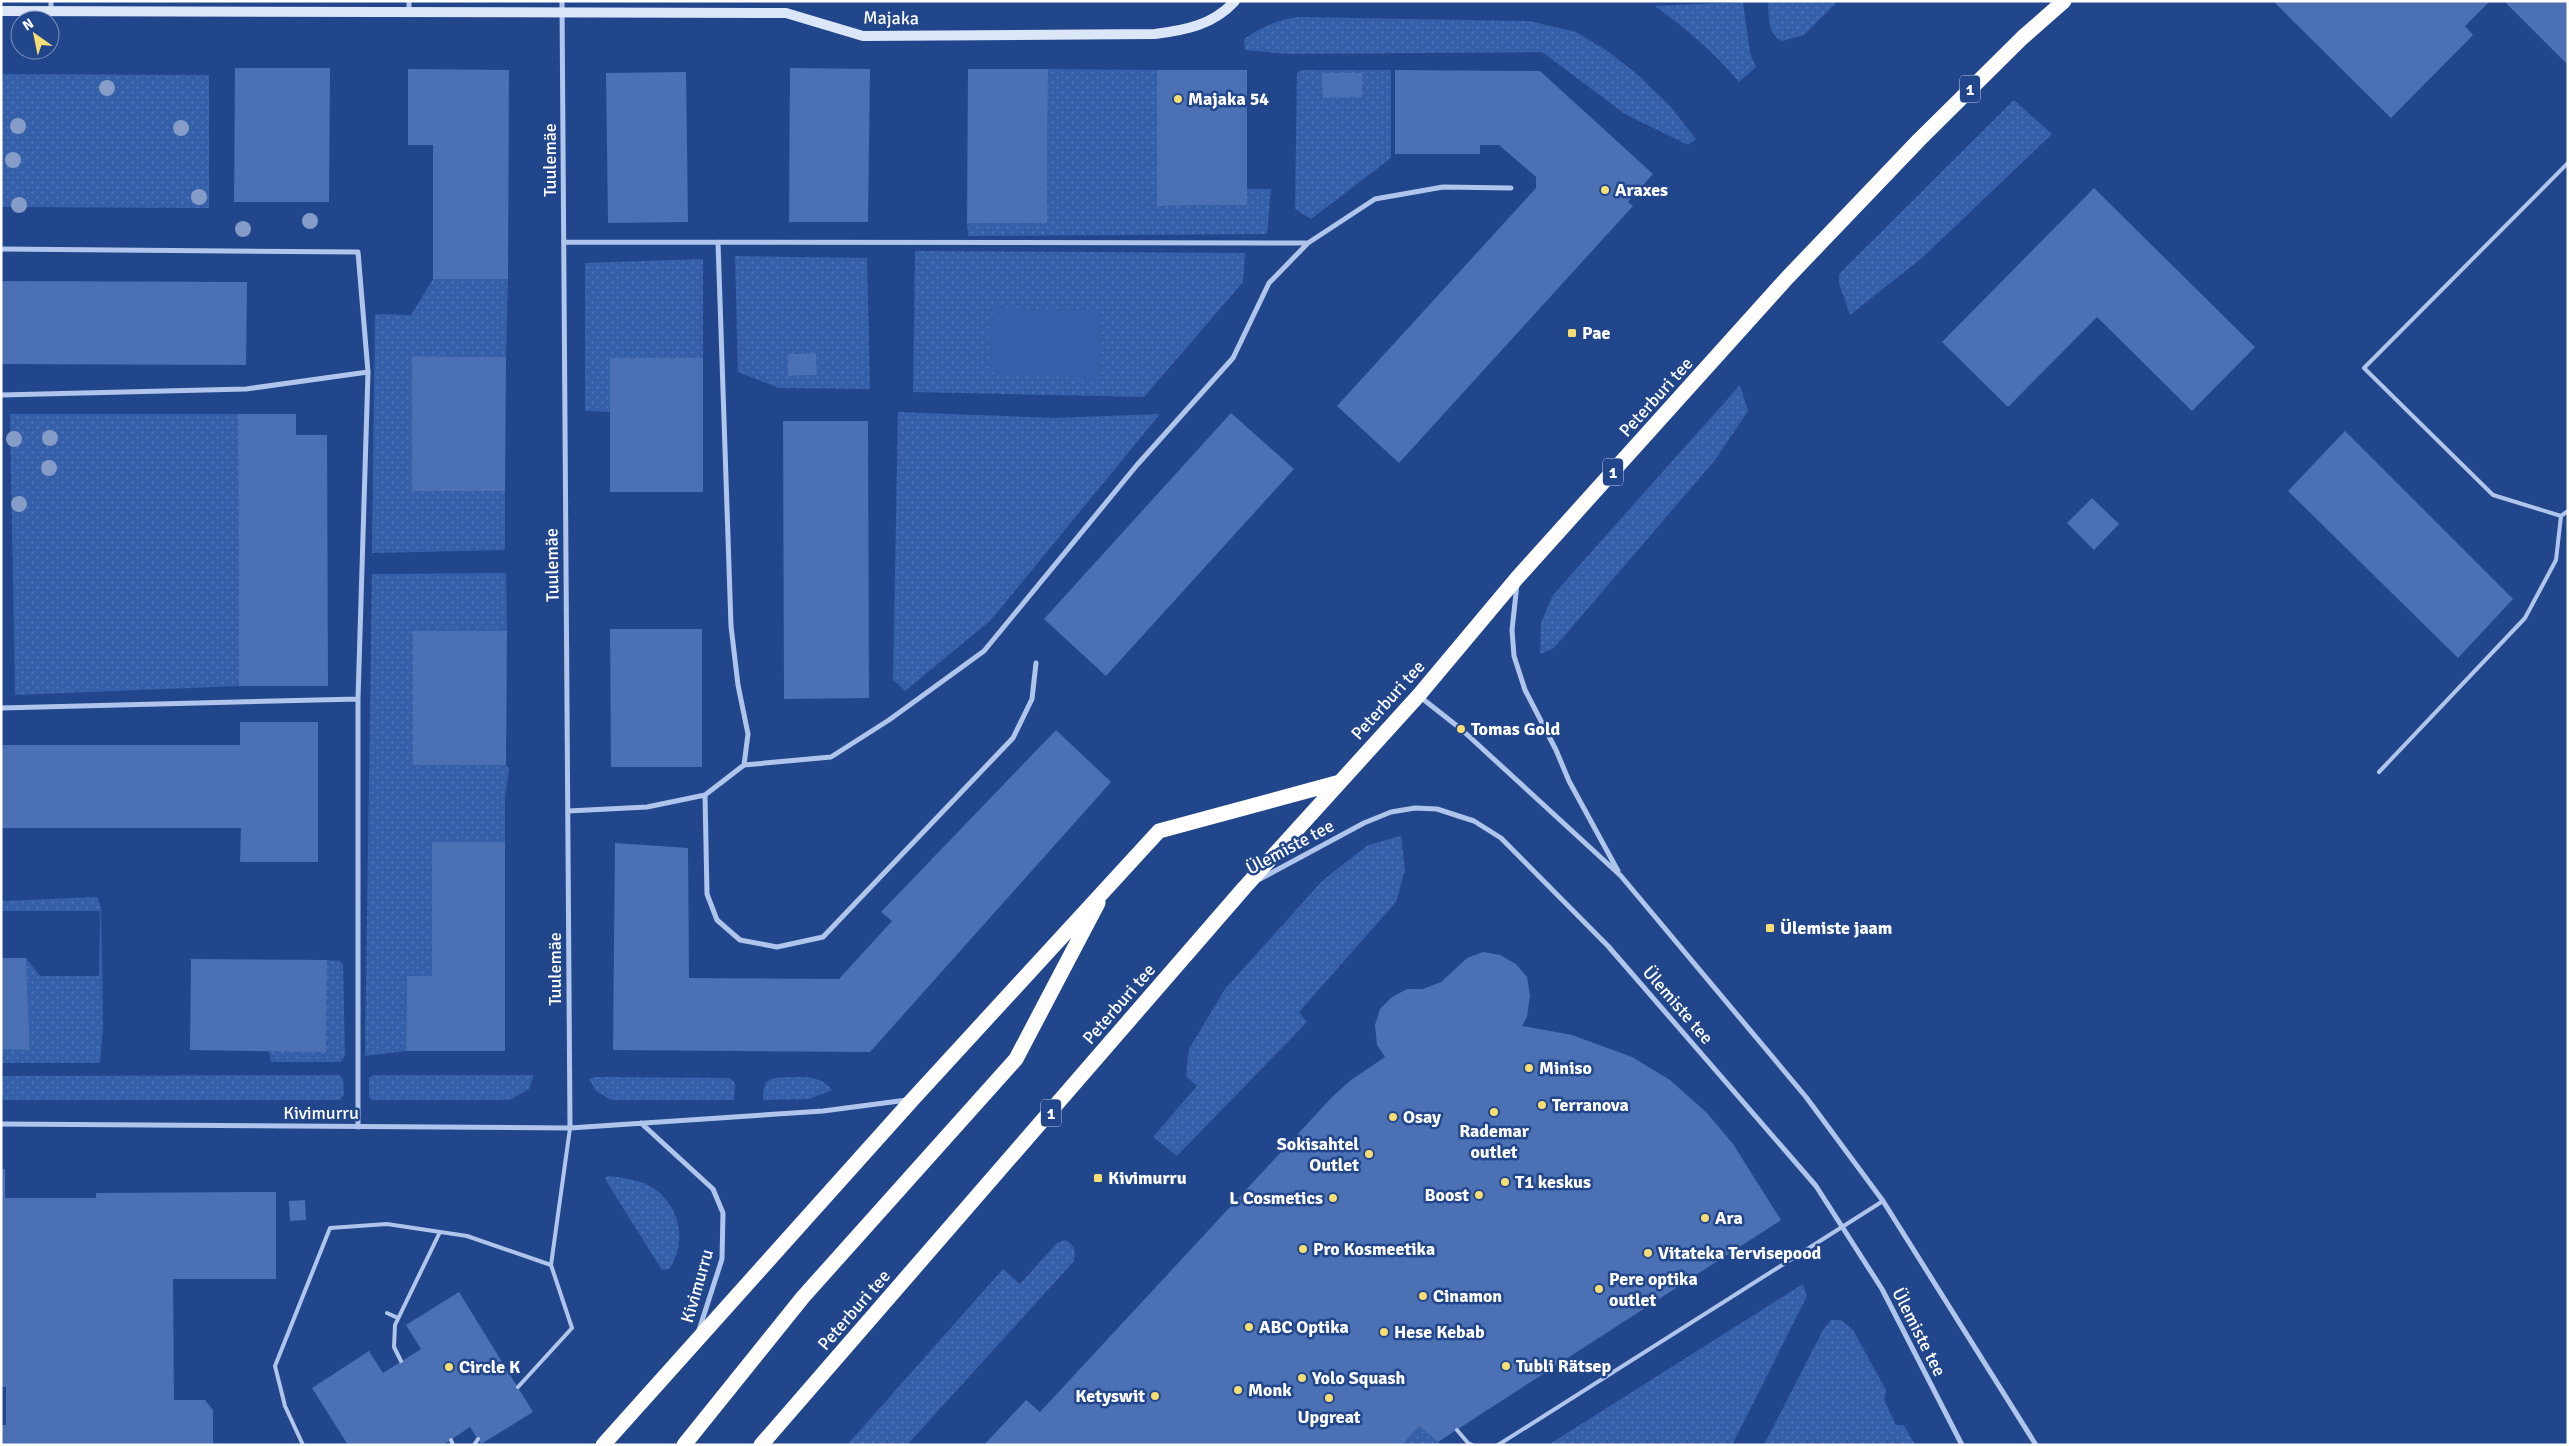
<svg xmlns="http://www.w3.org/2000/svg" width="2569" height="1446" font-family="Signika,sans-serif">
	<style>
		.green { fill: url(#green-dots); fill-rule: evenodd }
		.pitch { fill: #365fa9 }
		.building { fill: #4b70b3 }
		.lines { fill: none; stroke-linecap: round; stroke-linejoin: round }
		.lane { stroke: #b0c5eb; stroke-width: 4 }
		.street { stroke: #b0c5eb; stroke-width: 5 }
		.secondary { stroke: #dce6f9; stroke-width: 10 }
		.highway { stroke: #fff; stroke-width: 15 }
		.tree { fill: #849cc7 }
		.poi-dot { fill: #f7de73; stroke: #22468c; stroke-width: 2 }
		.labels { text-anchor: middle; stroke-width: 5; stroke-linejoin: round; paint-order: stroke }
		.shield { fill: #22468c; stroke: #bdc8dc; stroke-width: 1 }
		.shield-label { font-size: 16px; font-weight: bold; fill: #fff }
		.street-label { font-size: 18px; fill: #fff; stroke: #22468c }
		.poi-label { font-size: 18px; font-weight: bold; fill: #fff; stroke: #22468c; text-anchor: start }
	</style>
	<defs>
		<pattern id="green-dots" width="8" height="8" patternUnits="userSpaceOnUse" patternTransform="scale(1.25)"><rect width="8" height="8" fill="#365fa9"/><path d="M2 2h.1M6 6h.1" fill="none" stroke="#5477b6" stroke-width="1.8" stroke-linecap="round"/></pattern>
	</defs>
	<rect width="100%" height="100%" fill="#22468c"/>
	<path class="green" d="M 1768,1 L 1838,1 L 1804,35 L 1782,41 C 1767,34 1769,16 1768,1 Z
		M 1743,2 L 1750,53 L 1756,67 L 1739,82 C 1714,52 1686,29 1655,6 Z
		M 1298,17 L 1529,21 L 1576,32 L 1609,52 L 1638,75 L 1670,106 L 1696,139 L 1688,145 L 1625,114 L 1542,52 L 1287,54 L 1245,50 L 1244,39 C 1262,27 1277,20 1298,17 Z
		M 1048,69 L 1157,70 L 1157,206 L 1247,205 L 1247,189 L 1271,189 L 1267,234 L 968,236 L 967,223 L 1047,223 Z
		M 1302,70 L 1391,70 L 1391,158 L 1311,219 L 1295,209 L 1297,73 Z
		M 1,74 L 209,75 L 209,208 L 1,207 Z
		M 2014,100 L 2052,134 L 1922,258 L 1850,315 L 1839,284 L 1839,274 Z
		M 915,251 L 1245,253 L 1243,282 L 1144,397 L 913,392 Z
		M 735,256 L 867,258 L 870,389 L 779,388 L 738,372 ZM 816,353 L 817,375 L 788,376 L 788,354 Z
		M 703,259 L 703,358 L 610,358 L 610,412 L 585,411 L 585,263 Z
		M 433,279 L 508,279 L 506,357 L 413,356 L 412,491 L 505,491 L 505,550 L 372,553 L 375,314 L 411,315 Z
		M 1740,385 L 1748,411 L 1715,460 L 1554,648 L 1540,654 L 1541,623 L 1553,595 Z
		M 898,412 L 1054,418 L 1160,414 L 991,620 L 905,691 L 893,680 Z
		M 10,414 L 238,414 L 239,686 L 15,695 Z
		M 506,573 L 507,631 L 413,765 L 506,765 L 509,769 L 505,797 L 505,842 L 432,842 L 432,976 L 407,976 L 406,1051 L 365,1056 L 372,574 Z
		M 1401,836 L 1405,870 L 1396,902 L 1299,1012 L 1307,1022 L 1177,1156 L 1153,1137 L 1197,1086 L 1186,1076 L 1189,1049 L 1225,989 L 1322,881 L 1368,845 Z
		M 97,897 L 101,907 L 102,952 L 103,1027 L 100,1063 L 1,1063 L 1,1049 L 30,1049 L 26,958 L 40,976 L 99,976 L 100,911 L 1,911 L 1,901 Z
		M 327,960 L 340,961 L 343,965 L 345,1056 L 341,1062 L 271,1062 L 269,1051 L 326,1051 Z
		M 340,1075 L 343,1079 L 344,1095 L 339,1100 L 1,1100 L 1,1076 Z
		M 373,1075 L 534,1075 L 529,1089 L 510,1100 L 372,1100 L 369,1097 L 369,1078 Z
		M 595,1077 L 730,1078 L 735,1083 L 734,1100 L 611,1100 L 596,1091 L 589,1079 Z
		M 791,1077 C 807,1077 821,1076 832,1090 L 809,1099 L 763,1100 C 763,1077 770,1078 791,1077 Z
		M 608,1176 C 626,1178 649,1181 662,1195 C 682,1215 685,1246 669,1269 L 662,1270 L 605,1179 Z
		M 1065,1240 C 1075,1245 1076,1251 1074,1261 L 907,1445 L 847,1445 L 1003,1269 L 1020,1284 L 1057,1243 Z
		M 1803,1284 L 1807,1296 L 1732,1445 L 1548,1445 Z
		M 1831,1320 L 1841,1320 L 1853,1330 L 1886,1390 L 1884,1400 L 1896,1425 L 1904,1425 L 1915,1445 L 1764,1445 L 1823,1330 Z
		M 1419,1426 L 1442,1445 L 1402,1445 Z"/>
	<path class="pitch" d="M 993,307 L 1102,313 L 1098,379 L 989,372 Z"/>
	<path class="building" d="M 2273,1 L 2490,1 L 2465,26 L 2473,35 L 2391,118 Z
		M 2504,1 L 2568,1 L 2568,65 Z
		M 235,68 L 330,68 L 329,202 L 234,202 Z
		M 790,68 L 870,69 L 868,222 L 789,222 Z
		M 408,69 L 509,70 L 508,279 L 433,279 L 433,145 L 408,145 Z
		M 968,69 L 1048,69 L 1047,223 L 967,223 Z
		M 1157,70 L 1247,70 L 1247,205 L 1157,206 Z
		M 1395,70 L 1540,71 L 1653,174 L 1628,202 L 1633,206 L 1399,463 L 1337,406 L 1536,188 L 1536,177 L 1499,145 L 1480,145 L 1480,154 L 1395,154 Z
		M 686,72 L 688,222 L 608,223 L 606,73 Z
		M 1322,73 L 1362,73 L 1362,97 L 1323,98 Z
		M 2094,188 L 2255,347 L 2192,411 L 2097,317 L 2008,407 L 1942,342 Z
		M 1,281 L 247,282 L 246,365 L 1,364 Z
		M 816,353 L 817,375 L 788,376 L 788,354 Z
		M 412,356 L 506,357 L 505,491 L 412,491 Z
		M 610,358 L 703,358 L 703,492 L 610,492 Z
		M 1231,413 L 1294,469 L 1106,676 L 1044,619 Z
		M 238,414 L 296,414 L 296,435 L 327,435 L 328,686 L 239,686 Z
		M 783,421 L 868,421 L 869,698 L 784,699 Z
		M 2345,431 L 2513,599 L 2458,658 L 2288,491 Z
		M 2092,498 L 2119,524 L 2094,550 L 2067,523 Z
		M 610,629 L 702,629 L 702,767 L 611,767 Z
		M 413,631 L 507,631 L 506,765 L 413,765 Z
		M 240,722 L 318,722 L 318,862 L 240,862 L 241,828 L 1,828 L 1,745 L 240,745 Z
		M 1056,730 L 1111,782 L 870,1052 L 613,1050 L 615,843 L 688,848 L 689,978 L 839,979 L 892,921 L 881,912 Z
		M 432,842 L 505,842 L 505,1051 L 406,1051 L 407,976 L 432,976 Z
		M 1483,952 L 1500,955 L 1516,964 L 1527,977 L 1530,996 L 1527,1017 L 1522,1026 L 1572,1035 L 1632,1057 L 1670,1080 L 1707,1113 L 1733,1144 L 1781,1220 L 1438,1442 L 1419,1426 L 1402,1445 L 984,1445 L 1026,1400 L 1040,1412 L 1333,1096 L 1351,1080 L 1385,1057 L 1377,1045 L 1375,1025 L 1380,1009 L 1392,997 L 1407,989 L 1423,989 L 1441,982 L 1467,958 Z
		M 1,958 L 26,958 L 30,1050 L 1,1049 Z
		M 191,959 L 327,960 L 326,1052 L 190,1050 Z
		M 1,1169 L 5,1169 L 5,1198 L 96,1198 L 96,1193 L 276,1192 L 276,1279 L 173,1279 L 174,1400 L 205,1400 L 213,1410 L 213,1445 L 1,1445 L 1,1425 L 6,1425 L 6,1387 L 1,1387 Z
		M 305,1200 L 306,1220 L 290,1221 L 289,1201 Z
		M 459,1292 L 533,1412 L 481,1444 L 470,1427 L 443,1445 L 348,1445 L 312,1388 L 369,1351 L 383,1373 L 421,1349 L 406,1325 Z"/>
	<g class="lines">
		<path class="lane" d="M 2568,163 L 2364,368 L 2493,495 L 2561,516 L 2568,511
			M 2379,772 L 2525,618 L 2556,560 L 2561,516
			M 387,1313 L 398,1318
			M 401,1361 L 394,1347 L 395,1325 L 440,1232
			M 518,1387 L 572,1328 L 551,1265 L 570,1128
			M 1457,1430 L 1468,1443 L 1472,1445
			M 451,1440 L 453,1445
			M 303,1445 L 285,1406 L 275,1366 L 330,1228 L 387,1224 L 467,1236 L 551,1265
			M 474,1445 L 478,1439
			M 1498,1445 L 1883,1201"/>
		<path class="street" d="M 409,1 L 409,12
			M 562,1 L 570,1128
			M 51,11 L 51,1
			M 564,242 L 1308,243 L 1375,199 L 1443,187 L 1511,188
			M 718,242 L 731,626 L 738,685 L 748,734 L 744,765
			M 1,249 L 358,252 L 368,372 L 358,699 L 358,1127
			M 1,395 L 246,389 L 368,372
			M 1517,584 L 1512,630 L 1514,656 L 1525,690 L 1556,750 L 1569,781 L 1618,871
			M 1419,696 L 1461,729 L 1621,876 L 1806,1097 L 1883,1201 L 2036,1445
			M 1,708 L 358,699
			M 705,795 L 707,894 L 717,920 L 740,940 L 777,947 L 823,937 L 1013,738 L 1032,699 L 1036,663
			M 568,811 L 647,807 L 705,795 L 744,765 L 831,757 L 889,720 L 984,651 L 1137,465 L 1233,358 L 1269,283 L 1308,243
			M 1260,879 L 1364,823 L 1391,812 L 1415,808 L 1437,809 L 1474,821 L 1501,838 L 1608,946 L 1816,1186 L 1882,1289 L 1962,1445
			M 641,1123 L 713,1189 L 723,1213 L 722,1259 L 699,1330
			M 1,1124 L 570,1128 L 823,1111 L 907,1100"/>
		<path class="secondary" d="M 1,11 L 786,13 L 863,36 L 1155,34 C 1186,30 1213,25 1235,1"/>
		<path class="highway" d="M 603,1445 L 913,1099 L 1159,831 L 1340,782
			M 684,1445 L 803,1297 L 1016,1059 L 1098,903
			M 761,1445 L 1244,888 L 1419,695 L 1517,578 L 1787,278 L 1919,140 L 2022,38 L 2064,1"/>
	</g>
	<g class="tree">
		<circle cx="107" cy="88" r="8"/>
		<circle cx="18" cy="126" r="8"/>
		<circle cx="181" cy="128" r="8"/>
		<circle cx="13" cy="160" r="8"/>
		<circle cx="199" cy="197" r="8"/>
		<circle cx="19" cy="205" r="8"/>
		<circle cx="310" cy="221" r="8"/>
		<circle cx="243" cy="229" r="8"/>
		<circle cx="50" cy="438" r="8"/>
		<circle cx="14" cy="439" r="8"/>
		<circle cx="49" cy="468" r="8"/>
		<circle cx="19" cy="504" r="8"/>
	</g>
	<g class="poi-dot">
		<circle cx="1178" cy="99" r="5"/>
		<circle cx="1605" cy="190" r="5"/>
		<rect x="1567" y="328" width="10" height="10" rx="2.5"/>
		<circle cx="1461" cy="729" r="5"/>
		<rect x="1765" y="923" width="10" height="10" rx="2.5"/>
		<circle cx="1529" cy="1068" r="5"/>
		<circle cx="1542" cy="1105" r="5"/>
		<circle cx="1494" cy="1112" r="5"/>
		<circle cx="1393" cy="1117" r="5"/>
		<circle cx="1369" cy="1154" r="5"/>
		<rect x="1093" y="1173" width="10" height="10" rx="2.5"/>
		<circle cx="1505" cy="1182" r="5"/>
		<circle cx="1479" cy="1195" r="5"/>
		<circle cx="1333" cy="1198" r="5"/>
		<circle cx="1705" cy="1218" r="5"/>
		<circle cx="1303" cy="1249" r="5"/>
		<circle cx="1648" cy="1253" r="5"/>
		<circle cx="1599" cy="1289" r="5"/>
		<circle cx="1423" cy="1296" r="5"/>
		<circle cx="1249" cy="1327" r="5"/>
		<circle cx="1384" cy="1332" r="5"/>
		<circle cx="1506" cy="1366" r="5"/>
		<circle cx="449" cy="1367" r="5"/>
		<circle cx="1302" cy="1378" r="5"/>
		<circle cx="1238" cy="1390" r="5"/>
		<circle cx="1155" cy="1396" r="5"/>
		<circle cx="1329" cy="1398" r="5"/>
	</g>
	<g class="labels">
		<g class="shield">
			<rect x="1960" y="75.5" width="20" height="27" rx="4"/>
			<rect x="1603" y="458.5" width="20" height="27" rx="4"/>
			<rect x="1041" y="1099.5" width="20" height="27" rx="4"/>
		</g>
		<g class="shield-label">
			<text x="1970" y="95">1</text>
			<text x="1613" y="478">1</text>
			<text x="1051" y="1119">1</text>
		</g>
		<g class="street-label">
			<text transform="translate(891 18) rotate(1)" y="6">Majaka</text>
			<text transform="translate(550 160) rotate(-90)" y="6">Tuulemäe</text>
			<text transform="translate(1656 397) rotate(-48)" y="6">Peterburi tee</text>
			<text transform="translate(552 565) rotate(-91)" y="6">Tuulemäe</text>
			<text transform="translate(1388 700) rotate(-48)" y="6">Peterburi tee</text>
			<text transform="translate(1290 847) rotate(-28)" y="6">Ülemiste tee</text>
			<text transform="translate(555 969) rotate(-90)" y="6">Tuulemäe</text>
			<text transform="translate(1119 1004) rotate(-49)" y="6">Peterburi tee</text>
			<text transform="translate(1678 1005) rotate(49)" y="6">Ülemiste tee</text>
			<text x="321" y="1119">Kivimurru</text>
			<text transform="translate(697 1286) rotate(-74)" y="6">Kivimurru</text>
			<text transform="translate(854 1310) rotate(-49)" y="6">Peterburi tee</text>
			<text transform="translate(1919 1332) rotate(63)" y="6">Ülemiste tee</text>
		</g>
		<g class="poi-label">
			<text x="1188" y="105">Majaka 54</text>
			<text x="1615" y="196">Araxes</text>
			<text x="1582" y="339">Pae</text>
			<text x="1471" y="735">Tomas Gold</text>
			<text x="1780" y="934">Ülemiste jaam</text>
			<text x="1539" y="1074">Miniso</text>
			<text x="1552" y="1111">Terranova</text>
			<text x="1403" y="1123">Osay</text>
			<text x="1494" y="1137" text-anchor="middle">Rademar<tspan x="1494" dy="21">outlet</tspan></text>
			<text x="1359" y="1150" text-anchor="end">Sokisahtel<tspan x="1359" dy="21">Outlet</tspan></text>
			<text x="1108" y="1184">Kivimurru</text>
			<text x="1515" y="1188">T1 keskus</text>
			<text x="1469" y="1201" text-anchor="end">Boost</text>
			<text x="1323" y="1204" text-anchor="end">L Cosmetics</text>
			<text x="1715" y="1224">Ara</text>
			<text x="1313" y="1255">Pro Kosmeetika</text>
			<text x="1658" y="1259">Vitateka Tervisepood</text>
			<text x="1609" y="1285">Pere optika<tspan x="1609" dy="21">outlet</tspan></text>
			<text x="1433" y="1302">Cinamon</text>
			<text x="1259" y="1333">ABC Optika</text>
			<text x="1394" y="1338">Hese Kebab</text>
			<text x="1516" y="1372">Tubli Rätsep</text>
			<text x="459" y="1373">Circle K</text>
			<text x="1312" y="1384">Yolo Squash</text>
			<text x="1248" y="1396">Monk</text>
			<text x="1145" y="1402" text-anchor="end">Ketyswit</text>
			<text x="1329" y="1423" text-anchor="middle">Upgreat</text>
		</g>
	</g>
	<rect width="2569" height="1446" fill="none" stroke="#ffffff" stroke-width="5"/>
	<g transform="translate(35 35) rotate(327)"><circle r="24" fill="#22468c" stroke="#7a90ba"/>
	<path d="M0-4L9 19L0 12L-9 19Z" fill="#f7de73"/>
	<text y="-8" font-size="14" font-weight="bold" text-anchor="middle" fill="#ffffff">N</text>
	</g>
</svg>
